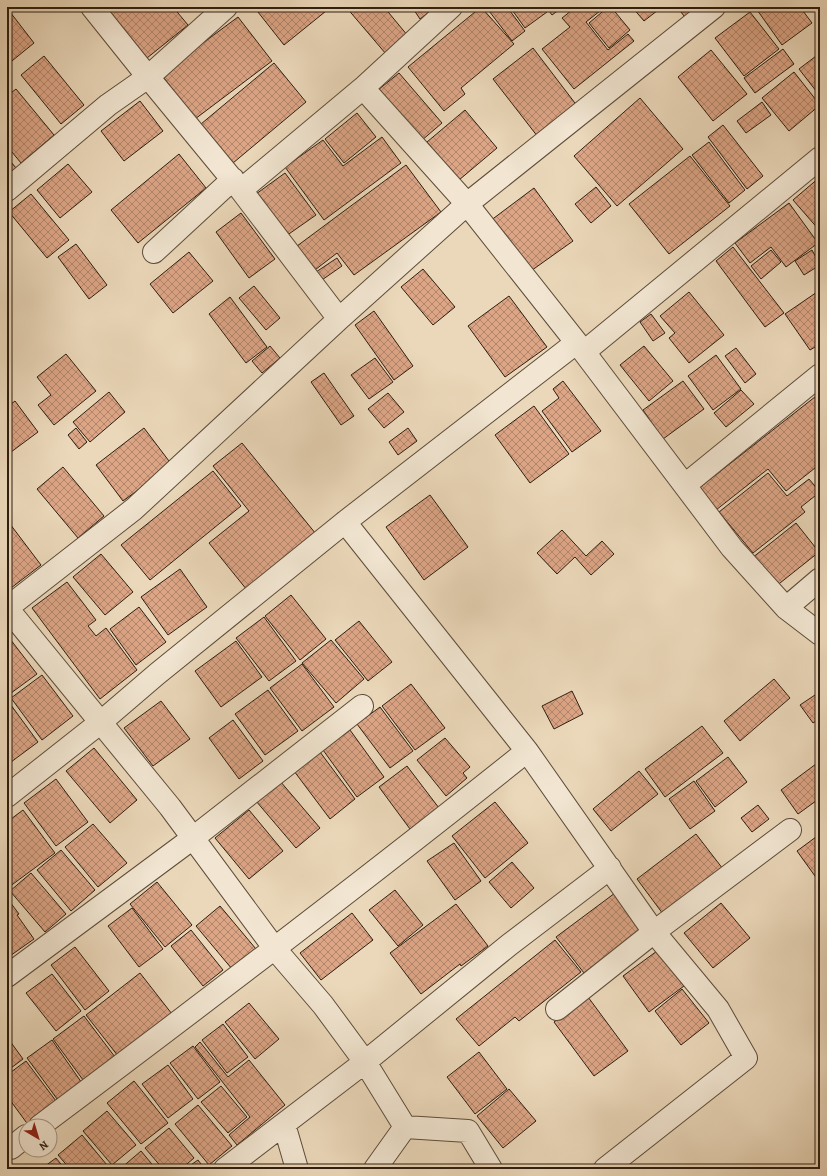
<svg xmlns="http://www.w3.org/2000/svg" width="827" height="1176" font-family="Alegreya,serif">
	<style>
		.building { fill: url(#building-cross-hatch); stroke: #2e1e10 }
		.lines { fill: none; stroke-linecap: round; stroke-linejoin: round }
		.minor-casing { stroke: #5d4c3a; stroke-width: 24 }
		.minor { stroke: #f2e6d2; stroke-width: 22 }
	</style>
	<defs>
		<pattern id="building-cross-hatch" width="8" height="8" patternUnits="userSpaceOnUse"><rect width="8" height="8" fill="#dca586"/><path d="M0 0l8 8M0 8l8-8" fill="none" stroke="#b3866c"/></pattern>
	</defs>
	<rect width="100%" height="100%" fill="#ebd8ba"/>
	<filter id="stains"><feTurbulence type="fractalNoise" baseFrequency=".005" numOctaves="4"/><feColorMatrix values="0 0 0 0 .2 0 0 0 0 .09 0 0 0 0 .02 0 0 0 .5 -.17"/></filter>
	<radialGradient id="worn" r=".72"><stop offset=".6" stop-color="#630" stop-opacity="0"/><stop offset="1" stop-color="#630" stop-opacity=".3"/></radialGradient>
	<path class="building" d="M 111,7 L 173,7 L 188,25 L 147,58 L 108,10 Z
		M 254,7 L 331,7 L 284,45 Z
		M 346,7 L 384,7 L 408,36 L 386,54 Z
		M 412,7 L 436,7 L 420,19 Z
		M 481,7 L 514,44 L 461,88 L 465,94 L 444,111 L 408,67 Z
		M 486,7 L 507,7 L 525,31 L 512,41 Z
		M 510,7 L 544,7 L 547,12 L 525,28 Z
		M 546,7 L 563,7 L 552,15 Z
		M 576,7 L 605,7 L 586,22 L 608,50 L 628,34 L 634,41 L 574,89 L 542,49 L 570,27 L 562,18 Z
		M 608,7 L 611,7 L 630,30 L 609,48 L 589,23 Z
		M 632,7 L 662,7 L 644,21 Z
		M 677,7 L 705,7 L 688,21 Z
		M 755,7 L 800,7 L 812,23 L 782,45 Z
		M 7,8 L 34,43 L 7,65 Z
		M 750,12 L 779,49 L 744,76 L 715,38 Z
		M 238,17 L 272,61 L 195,119 L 161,74 Z
		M 533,48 L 578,107 L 538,137 L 493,79 Z
		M 783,49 L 794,64 L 755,93 L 744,78 Z
		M 711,50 L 747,94 L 713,121 L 678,77 Z
		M 820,53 L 820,96 L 799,69 Z
		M 44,56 L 84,105 L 61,124 L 21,75 Z
		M 274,63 L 306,102 L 233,163 L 201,124 Z
		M 794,72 L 820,105 L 789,131 L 762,98 Z
		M 399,73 L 442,123 L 421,141 L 378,90 Z
		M 16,89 L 54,135 L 21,163 L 7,146 L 7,96 Z
		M 640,98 L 683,149 L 617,206 L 574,156 Z
		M 140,101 L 163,131 L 124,161 L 101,131 Z
		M 762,102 L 771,115 L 746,133 L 737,121 Z
		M 465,110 L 497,148 L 459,180 L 427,142 Z
		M 357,113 L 376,137 L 344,163 L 325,139 Z
		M 723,125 L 763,176 L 747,189 L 708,137 Z
		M 382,137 L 401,163 L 324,220 L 285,167 L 323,140 L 343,166 Z
		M 709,142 L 745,190 L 729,203 L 692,155 Z
		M 179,154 L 206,188 L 138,243 L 111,210 Z
		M 690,156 L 730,206 L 669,254 L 629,204 Z
		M 7,157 L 16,168 L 7,176 Z
		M 68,164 L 92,192 L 60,218 L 37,190 Z
		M 406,165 L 441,212 L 354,275 L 337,253 L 311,273 L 293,249 Z
		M 285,173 L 316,215 L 286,236 L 256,194 Z
		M 820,177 L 820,231 L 793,200 Z
		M 596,187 L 611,206 L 591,223 L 575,204 Z
		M 534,188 L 573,241 L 528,273 L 490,221 Z
		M 31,194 L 69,240 L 47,258 L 9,212 Z
		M 789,203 L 818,243 L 786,267 L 771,247 L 750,263 L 735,243 Z
		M 241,213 L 275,259 L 249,278 L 216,232 Z
		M 76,244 L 107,285 L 89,299 L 58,257 Z
		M 733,247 L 784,313 L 765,327 L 716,261 Z
		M 771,250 L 781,262 L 761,279 L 751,266 Z
		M 812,250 L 820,265 L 804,275 L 795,261 Z
		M 189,252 L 213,281 L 173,313 L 150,284 Z
		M 337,258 L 342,266 L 319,282 L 313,274 Z
		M 423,269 L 455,307 L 433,325 L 401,287 Z
		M 254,286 L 280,318 L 266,330 L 239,298 Z
		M 820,290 L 820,344 L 810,350 L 785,314 Z
		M 689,292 L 724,335 L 689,363 L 669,338 L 675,333 L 660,316 Z
		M 509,296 L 547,347 L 505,377 L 468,326 Z
		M 230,297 L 267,347 L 246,363 L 209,314 Z
		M 374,311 L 413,366 L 394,380 L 355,325 Z
		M 651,314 L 665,333 L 653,341 L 640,322 Z
		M 270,346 L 280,358 L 262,373 L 252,361 Z
		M 644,346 L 673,381 L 649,401 L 620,365 Z
		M 736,348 L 756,374 L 745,383 L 725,356 Z
		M 66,354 L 96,391 L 54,425 L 38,405 L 51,395 L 37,377 Z
		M 716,355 L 741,389 L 713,410 L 688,376 Z
		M 375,358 L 393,382 L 369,399 L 351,375 Z
		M 324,373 L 354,416 L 341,425 L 311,382 Z
		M 563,381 L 601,431 L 572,452 L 542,411 L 559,398 L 553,389 Z
		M 683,381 L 704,409 L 663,439 L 643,410 Z
		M 741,390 L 754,404 L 726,427 L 714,413 Z
		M 109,392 L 125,412 L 90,442 L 73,422 Z
		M 388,393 L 404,412 L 384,428 L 368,409 Z
		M 820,393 L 820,464 L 786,491 L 768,469 L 716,510 L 699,488 Z
		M 15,401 L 38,432 L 7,455 L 7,407 Z
		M 534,406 L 569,454 L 530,483 L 495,435 Z
		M 76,428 L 87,442 L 79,449 L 68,435 Z
		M 144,428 L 172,465 L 123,501 L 96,465 Z
		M 408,428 L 417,441 L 398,455 L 389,442 Z
		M 242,443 L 316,534 L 247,590 L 209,543 L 249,511 L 213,466 Z
		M 63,467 L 104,516 L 78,538 L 37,489 Z
		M 213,471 L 241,506 L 150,580 L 121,545 Z
		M 768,473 L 787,496 L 809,479 L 820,492 L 801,507 L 805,512 L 753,553 L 719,512 Z
		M 430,495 L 468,547 L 424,580 L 386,527 Z
		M 7,520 L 41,565 L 11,588 L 7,583 Z
		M 796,523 L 819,552 L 775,587 L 752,558 Z
		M 562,530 L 586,556 L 602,541 L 614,554 L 591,575 L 575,557 L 557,574 L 537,553 Z
		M 101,554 L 133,592 L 105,615 L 73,577 Z
		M 180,569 L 207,607 L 168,635 L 141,597 Z
		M 67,582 L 96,620 L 88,626 L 96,636 L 106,628 L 137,670 L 100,699 L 32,608 Z
		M 291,595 L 326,639 L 300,660 L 265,616 Z
		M 139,607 L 166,642 L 136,665 L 110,629 Z
		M 264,617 L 296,661 L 269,681 L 236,638 Z
		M 359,621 L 392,662 L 368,681 L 335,640 Z
		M 7,635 L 37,674 L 7,696 Z
		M 331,640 L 364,679 L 336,703 L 302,663 Z
		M 236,641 L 262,677 L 221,707 L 195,671 Z
		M 302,664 L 334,707 L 302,731 L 270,688 Z
		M 42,675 L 73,716 L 42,740 L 11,698 Z
		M 774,679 L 790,698 L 740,741 L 724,721 Z
		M 411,684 L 445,728 L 415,750 L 382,706 Z
		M 268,690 L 298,731 L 265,755 L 235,714 Z
		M 572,691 L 583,714 L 554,729 L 542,706 Z
		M 815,695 L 820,702 L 820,718 L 813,723 L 800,705 Z
		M 8,701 L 38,742 L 7,765 L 7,702 Z
		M 161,701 L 190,739 L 153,766 L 124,728 Z
		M 380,707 L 413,751 L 390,768 L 357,724 Z
		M 233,720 L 263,761 L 239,779 L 209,738 Z
		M 702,726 L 723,753 L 665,797 L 645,769 Z
		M 350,730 L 384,777 L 357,797 L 323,750 Z
		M 445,738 L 470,767 L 463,773 L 467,778 L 446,796 L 417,760 Z
		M 94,748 L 137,800 L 110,823 L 66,771 Z
		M 320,752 L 355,799 L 330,819 L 294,771 Z
		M 728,757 L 747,782 L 715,807 L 696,781 Z
		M 820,761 L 820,798 L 798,814 L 781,790 Z
		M 407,766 L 439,808 L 410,829 L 379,787 Z
		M 639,771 L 658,794 L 611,831 L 593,809 Z
		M 56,779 L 88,822 L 56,846 L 24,803 Z
		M 280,781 L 320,828 L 296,848 L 256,801 Z
		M 694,781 L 715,811 L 690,829 L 669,799 Z
		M 495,802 L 528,843 L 485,878 L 452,836 Z
		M 758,805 L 769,819 L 752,832 L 741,818 Z
		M 23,810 L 55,853 L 9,887 L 7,885 L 7,822 Z
		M 249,810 L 283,851 L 249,879 L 215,838 Z
		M 93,824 L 127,863 L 98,887 L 65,847 Z
		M 696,834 L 723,869 L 663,914 L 637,879 Z
		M 820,834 L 820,883 L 797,851 Z
		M 454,843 L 481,881 L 455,900 L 427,861 Z
		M 61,850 L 95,890 L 71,911 L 37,870 Z
		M 512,862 L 534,888 L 511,908 L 489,882 Z
		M 31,873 L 66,914 L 45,932 L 10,891 Z
		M 157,882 L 192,925 L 165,947 L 130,904 Z
		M 395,890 L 423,925 L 398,946 L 369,910 Z
		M 615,893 L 642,929 L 584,973 L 556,937 Z
		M 7,898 L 19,914 L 17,915 L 34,939 L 7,958 Z
		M 721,903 L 750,938 L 713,968 L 684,933 Z
		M 456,904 L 488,946 L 461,966 L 460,964 L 421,994 L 390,953 Z
		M 220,906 L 256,949 L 232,969 L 196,926 Z
		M 132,908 L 163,949 L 139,967 L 108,926 Z
		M 352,913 L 373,940 L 321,980 L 300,953 Z
		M 191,930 L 223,970 L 203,986 L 171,946 Z
		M 555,940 L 581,972 L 519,1021 L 515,1017 L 479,1046 L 456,1019 Z
		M 75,947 L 109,991 L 85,1010 L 51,965 Z
		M 657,951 L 684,986 L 649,1012 L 623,976 Z
		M 140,973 L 172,1014 L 118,1056 L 86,1015 Z
		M 52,974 L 81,1011 L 56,1031 L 26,993 Z
		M 682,989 L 709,1023 L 681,1045 L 655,1011 Z
		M 588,997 L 628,1051 L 594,1076 L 554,1022 Z
		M 249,1003 L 279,1039 L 255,1059 L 225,1022 Z
		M 84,1016 L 118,1061 L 86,1084 L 53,1039 Z
		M 223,1024 L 248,1057 L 227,1073 L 202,1040 Z
		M 7,1037 L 23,1059 L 7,1071 Z
		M 52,1040 L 84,1086 L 60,1103 L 27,1058 Z
		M 200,1042 L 228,1077 L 249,1060 L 285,1105 L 237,1145 L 229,1135 L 250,1117 L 195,1047 Z
		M 193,1046 L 220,1082 L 198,1099 L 170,1063 Z
		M 479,1052 L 507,1089 L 475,1114 L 447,1077 Z
		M 26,1061 L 59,1105 L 29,1126 L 7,1096 L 7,1075 Z
		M 168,1065 L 193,1099 L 168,1118 L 142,1084 Z
		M 134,1081 L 168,1123 L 141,1144 L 107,1103 Z
		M 221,1086 L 247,1117 L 228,1133 L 201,1102 Z
		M 509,1089 L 536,1121 L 503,1148 L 477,1116 Z
		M 198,1105 L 232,1146 L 209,1165 L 175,1124 Z
		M 107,1111 L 136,1145 L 112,1165 L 83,1131 Z
		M 169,1128 L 194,1158 L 181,1169 L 163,1169 L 145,1148 Z
		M 82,1135 L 107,1165 L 103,1169 L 70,1169 L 58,1155 Z
		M 141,1151 L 156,1169 L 120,1169 Z
		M 56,1158 L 65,1169 L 41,1169 Z
		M 198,1160 L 204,1168 L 202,1169 L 185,1169 Z"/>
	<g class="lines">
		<g class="minor-casing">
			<path id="minor" d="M 92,7 L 148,77 L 241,190 L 363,88
				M 451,7 L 363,88 L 467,204 L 584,352
				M 820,158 L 584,352 L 732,548 L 786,608 L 820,634
				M 7,190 L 108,105 L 148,77 L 226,7
				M 241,190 L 339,319
				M 154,252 L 233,179
				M 685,485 L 820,375
				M 345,522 L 527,751 L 654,932 L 718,1009 L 746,1058 L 605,1169
				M 7,608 L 134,509 L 339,319 L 467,204 L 714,7
				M 7,608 L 170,807 L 275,949 L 323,1005 L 365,1062 L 405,1127 L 375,1169
				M 786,608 L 820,579
				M 7,796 L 101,722 L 157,674 L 345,522 L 576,343
				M 7,976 L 193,838 L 362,706
				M 557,1009 L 654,932 L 790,830
				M 284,1124 L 297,1169
				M 40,1126 C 204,1003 367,879 527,751
				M 405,1127 L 468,1131 L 491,1169
				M 11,1148 L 26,1136
				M 225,1169 L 365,1062 L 509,945 L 610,868"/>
		</g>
		<use href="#minor" class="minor"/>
	</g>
	<rect width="827" height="1176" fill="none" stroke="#ebd8ba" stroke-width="24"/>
	<rect x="8" y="8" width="811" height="1160" fill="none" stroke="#2e1e10" stroke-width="2"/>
	<rect x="12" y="12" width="803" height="1152" fill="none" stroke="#2e1e10"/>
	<g transform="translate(38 1138) rotate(142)"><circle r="19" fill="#f2e6d2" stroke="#a49684"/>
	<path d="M0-3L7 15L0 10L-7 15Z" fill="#8f2418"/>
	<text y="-6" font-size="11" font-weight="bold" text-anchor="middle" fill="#2e1e10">N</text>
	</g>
	<rect width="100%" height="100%" filter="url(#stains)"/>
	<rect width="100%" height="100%" fill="url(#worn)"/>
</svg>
